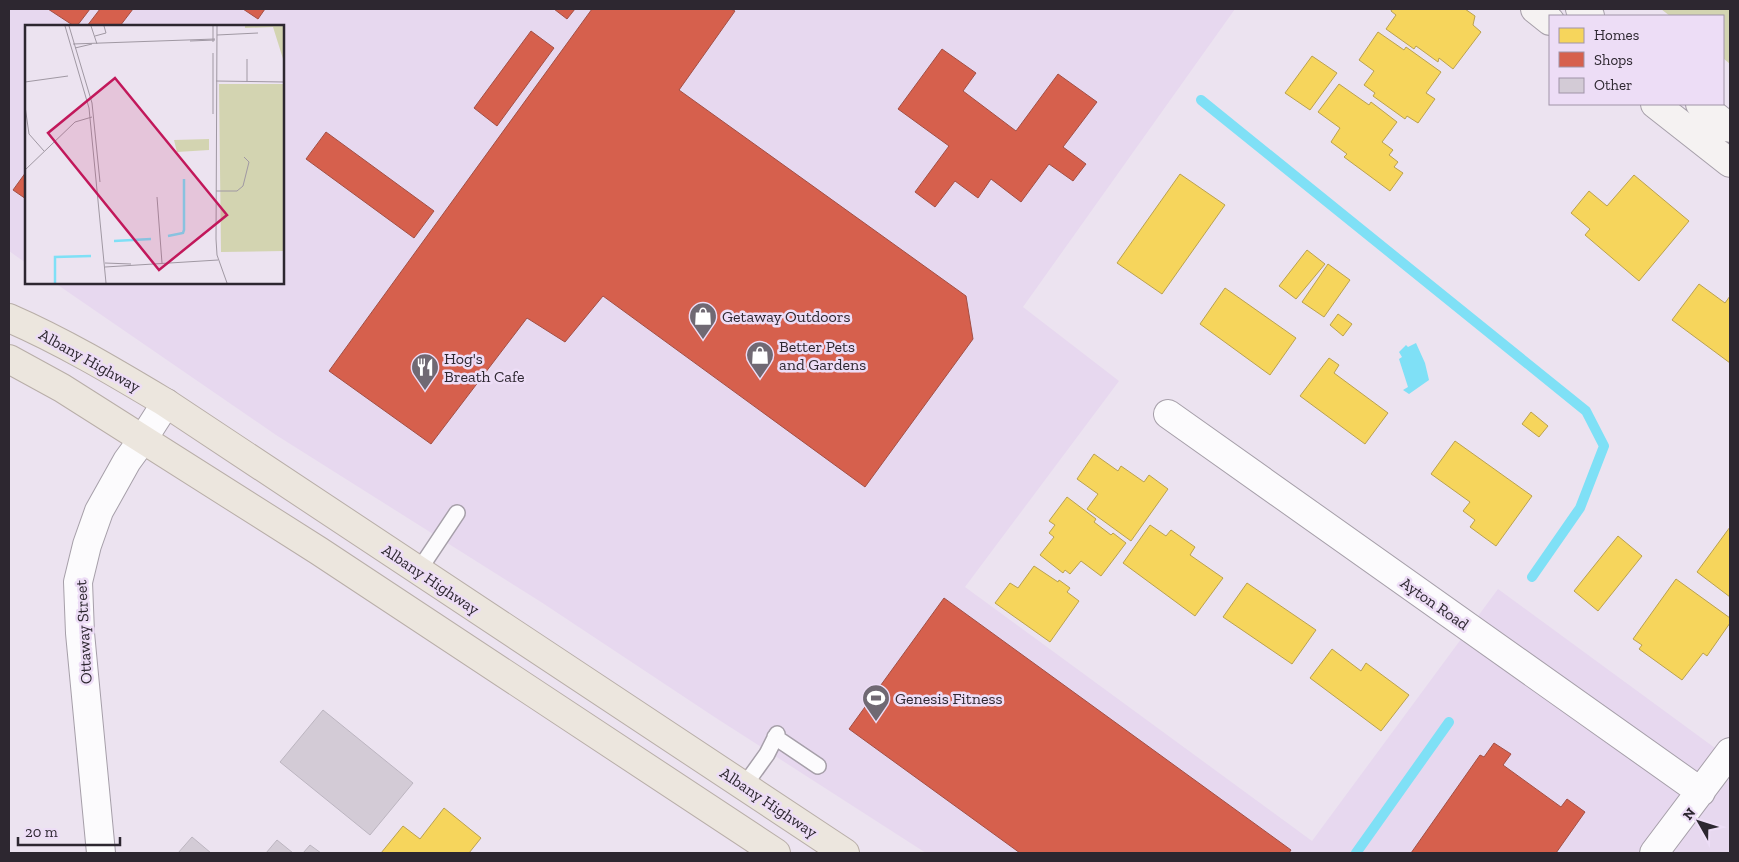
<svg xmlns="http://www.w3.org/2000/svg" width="1739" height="862" font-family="'Zilla Slab',serif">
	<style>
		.built { fill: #e7d8ef }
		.green { fill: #d3d4b1 }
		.water { fill: #7fe0f6 }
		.homes { fill: #f6d55c; stroke: #baa14f }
		.shops { fill: #d6604d; stroke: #a34f44 }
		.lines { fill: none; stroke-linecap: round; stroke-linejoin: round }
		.stream { stroke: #7fe0f6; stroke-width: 10 }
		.building { fill: #d3cbd6; stroke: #bcb5c0 }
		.service-casing { stroke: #a69fa9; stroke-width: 18 }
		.minor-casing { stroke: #a69fa9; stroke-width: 30 }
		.tertiary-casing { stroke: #a69fa9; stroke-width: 30 }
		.secondary-casing { stroke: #a69fa9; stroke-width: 30 }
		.trunk-casing { stroke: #b8aea8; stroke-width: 30 }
		.service { stroke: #fcfbfd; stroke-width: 15 }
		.minor { stroke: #fcfbfd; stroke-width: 28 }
		.tertiary { stroke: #fcfbfd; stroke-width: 28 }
		.secondary { stroke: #f5f2f2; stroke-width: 28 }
		.trunk { stroke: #ece6de; stroke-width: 28 }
		.labels { text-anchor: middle; stroke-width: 5; stroke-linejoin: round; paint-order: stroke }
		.poi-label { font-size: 16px; fill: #2d2730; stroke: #edddf6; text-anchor: start }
		.street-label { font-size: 16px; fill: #2d2730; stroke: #edddf6 }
		.inset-river { fill: none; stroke: #7fe0f6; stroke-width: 2.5 }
		.inset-road { fill: none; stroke: #a098a3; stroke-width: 1 }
		.view { fill: #c2185b; fill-opacity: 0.15; stroke: #c2185b; stroke-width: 2.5 }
		.inset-edge { fill: none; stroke: #2d2730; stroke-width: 2.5 }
	</style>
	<rect width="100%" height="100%" fill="#ece3f0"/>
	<path class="built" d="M 9,9 L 1235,9 L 1023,307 L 1119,381 L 965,587 L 1312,841 L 1498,589 L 1730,759 L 1730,853 L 926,853 L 716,718 L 541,602 L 276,435 L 55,283 L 282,282 L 282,26 L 26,26 L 26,263 L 9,251 Z"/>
	<path class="green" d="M 1661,9 L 1730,9 L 1730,64 L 1723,58 L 1723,16 L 1670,16 Z"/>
	<path class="water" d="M 1416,343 L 1425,363 L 1429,380 L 1409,394 L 1403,390 L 1408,387 L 1399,359 L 1402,357 L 1399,352 L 1406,345 L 1408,347 Z"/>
	<path class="homes" d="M 1392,9 L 1465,9 L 1475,16 L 1473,25 L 1481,32 L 1453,69 L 1439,58 L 1438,62 L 1416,46 L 1414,49 L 1386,29 L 1396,15 L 1391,11 Z
		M 1378,32 L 1404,50 L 1406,47 L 1441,72 L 1426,93 L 1435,99 L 1418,123 L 1407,116 L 1405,119 L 1373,96 L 1375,93 L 1364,85 L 1374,71 L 1359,60 Z
		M 1312,56 L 1337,73 L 1310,110 L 1285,93 Z
		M 1339,84 L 1369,105 L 1371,102 L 1397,122 L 1382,142 L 1393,150 L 1389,155 L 1398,162 L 1394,167 L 1403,173 L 1390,191 L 1344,157 L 1347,154 L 1331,142 L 1340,128 L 1318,112 Z
		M 1180,174 L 1225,205 L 1162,294 L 1117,263 Z
		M 1634,175 L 1689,221 L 1639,281 L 1585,235 L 1590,229 L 1571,213 L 1589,191 L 1607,206 Z
		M 1307,250 L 1325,264 L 1296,299 L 1279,286 Z
		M 1328,264 L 1350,280 L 1324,317 L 1302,302 Z
		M 1699,284 L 1725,303 L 1730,296 L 1730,363 L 1672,320 Z
		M 1225,288 L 1296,338 L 1270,375 L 1200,324 Z
		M 1338,314 L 1352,324 L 1343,336 L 1330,325 Z
		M 1329,358 L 1339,365 L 1334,373 L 1388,413 L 1365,444 L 1300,396 Z
		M 1531,412 L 1548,426 L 1539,437 L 1522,424 Z
		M 1455,441 L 1532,496 L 1496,546 L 1470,527 L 1475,520 L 1463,511 L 1470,502 L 1431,474 Z
		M 1094,454 L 1118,471 L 1121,466 L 1144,482 L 1149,475 L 1168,489 L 1131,541 L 1087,509 L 1098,494 L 1077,479 Z
		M 1067,497 L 1096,519 L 1094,522 L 1111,535 L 1113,533 L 1126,543 L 1101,576 L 1081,561 L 1070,574 L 1065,570 L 1063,573 L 1040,555 L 1054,537 L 1049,533 L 1055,525 L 1049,521 Z
		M 1150,525 L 1166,536 L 1171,530 L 1195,547 L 1190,555 L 1223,578 L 1195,616 L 1123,563 Z
		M 1730,527 L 1730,597 L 1697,572 Z
		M 1618,536 L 1642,556 L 1598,611 L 1574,591 Z
		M 1034,566 L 1058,582 L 1059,580 L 1070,588 L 1067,592 L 1079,601 L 1050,642 L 995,603 L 1010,583 L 1018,588 Z
		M 1676,579 L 1730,618 L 1730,623 L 1707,656 L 1703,653 L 1682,680 L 1639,649 L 1642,645 L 1633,639 Z
		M 1247,583 L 1316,630 L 1292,664 L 1223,617 Z
		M 1332,649 L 1361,671 L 1366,663 L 1409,695 L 1381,731 L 1310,678 Z
		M 444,808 L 481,838 L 469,853 L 381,853 L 403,826 L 420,839 Z"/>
	<path class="shops" d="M 48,9 L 90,9 L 77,26 L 74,26 Z
		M 100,9 L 133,9 L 120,26 L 87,26 Z
		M 243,9 L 265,9 L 258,19 Z
		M 554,9 L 575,9 L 567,19 Z
		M 592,9 L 731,9 L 735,11 L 679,90 L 966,296 L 973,339 L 865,487 L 603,296 L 565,342 L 527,318 L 431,444 L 329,371 Z
		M 531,31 L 554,48 L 497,126 L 474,108 Z
		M 942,49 L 976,73 L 963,91 L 1016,131 L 1058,74 L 1097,102 L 1063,147 L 1086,164 L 1073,181 L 1049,164 L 1021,202 L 991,179 L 978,198 L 955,181 L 935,207 L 915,192 L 949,146 L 898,109 Z
		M 326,132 L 434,211 L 414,238 L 306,159 Z
		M 26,172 L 26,199 L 13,190 Z
		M 944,598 L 1291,850 L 1289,853 L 1020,853 L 849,729 Z
		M 1494,743 L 1511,754 L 1503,765 L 1561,807 L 1567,799 L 1585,812 L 1556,853 L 1411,853 L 1480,755 L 1484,757 Z"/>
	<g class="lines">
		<path class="stream" d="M 1201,100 L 1586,411 L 1604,446 L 1580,508 L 1532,577
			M 1356,853 L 1449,722"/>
	</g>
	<path class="building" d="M 323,710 L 413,783 L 370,835 L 280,762 Z
		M 192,837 L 211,853 L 178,853 Z
		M 277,840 L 293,853 L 266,853 Z
		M 310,845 L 321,853 L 303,853 Z"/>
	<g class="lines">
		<g class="service-casing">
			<path id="service" d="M 419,570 L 457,513
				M 775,737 L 818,766
				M 744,786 L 767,754 L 777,734"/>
		</g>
		<g class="minor-casing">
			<path id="minor" d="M 1168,414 L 1701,792
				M 1654,853 L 1730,752"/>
		</g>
		<g class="tertiary-casing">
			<path id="tertiary" d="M 101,853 L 80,633 L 78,582 L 87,545 L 99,511 L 127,461 L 143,439 L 166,403"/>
		</g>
		<g class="secondary-casing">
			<path id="secondary" d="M 1535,9 L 1550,21
				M 1580,9 L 1590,16
				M 1655,104 L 1730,163
				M 1700,104 L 1730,128"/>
		</g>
		<g class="trunk-casing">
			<path id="trunk" d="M 9,318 C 64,342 114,372 166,403 L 845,853
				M 9,359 L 62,388 L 319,551 L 776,853"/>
		</g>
		<use href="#service" class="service"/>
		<use href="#minor" class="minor"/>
		<use href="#tertiary" class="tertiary"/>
		<use href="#secondary" class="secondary"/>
		<use href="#trunk" class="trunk"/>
	</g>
	<defs>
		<g id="shop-pin" transform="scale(1.4375)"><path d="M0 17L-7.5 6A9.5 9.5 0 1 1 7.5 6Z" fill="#706973" stroke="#edddf6"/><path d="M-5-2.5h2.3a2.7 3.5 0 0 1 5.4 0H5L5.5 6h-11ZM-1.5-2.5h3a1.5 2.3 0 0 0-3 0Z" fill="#fff"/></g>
		<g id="restaurant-pin" transform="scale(1.4375)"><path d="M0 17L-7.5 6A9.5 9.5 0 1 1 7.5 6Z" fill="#706973" stroke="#edddf6"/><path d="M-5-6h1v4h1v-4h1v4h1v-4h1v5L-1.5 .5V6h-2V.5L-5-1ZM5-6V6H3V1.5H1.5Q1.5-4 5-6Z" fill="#fff"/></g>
		<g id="stadium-pin" transform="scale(1.4375)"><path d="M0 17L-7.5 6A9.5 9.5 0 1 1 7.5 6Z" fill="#706973" stroke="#edddf6"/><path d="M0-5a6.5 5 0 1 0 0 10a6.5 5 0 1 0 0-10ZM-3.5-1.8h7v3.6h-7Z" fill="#fff"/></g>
	</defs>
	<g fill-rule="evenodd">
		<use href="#shop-pin" x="703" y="316"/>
		<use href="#shop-pin" x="760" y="355"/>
		<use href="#restaurant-pin" x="425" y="367"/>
		<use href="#stadium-pin" x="876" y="698"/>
	</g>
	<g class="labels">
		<g class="poi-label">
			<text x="722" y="322">Getaway Outdoors</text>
			<text x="779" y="352">Better Pets<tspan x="779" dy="18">and Gardens</tspan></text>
			<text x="444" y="364">Hog's<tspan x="444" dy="18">Breath Cafe</tspan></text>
			<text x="895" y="704">Genesis Fitness</text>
		</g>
		<g class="street-label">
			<text transform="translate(90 360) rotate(29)" y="6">Albany Highway</text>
			<text transform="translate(431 579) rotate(34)" y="6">Albany Highway</text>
			<text transform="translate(1435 603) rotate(35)" y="6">Ayton Road</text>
			<text transform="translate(83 632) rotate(-93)" y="6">Ottaway Street</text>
			<text transform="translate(769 802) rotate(34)" y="6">Albany Highway</text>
		</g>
	</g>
	<g transform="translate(25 25)">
		<rect width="259" height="259" fill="#ece3f0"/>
		<path d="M 220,1 L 259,1 L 259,37 L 248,2 L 220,3 ZM 194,59 L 259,59 L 259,226 L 196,227 ZM 184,114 L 184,125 L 152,127 L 149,115 Z" fill="#d3d4b1"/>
		<path class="inset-river" d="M 143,211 L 158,208 L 159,205 L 159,154M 89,216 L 126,214M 30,258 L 30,232 L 66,231"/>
		<path class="inset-road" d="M 40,1 L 64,83 L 81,258M 44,1 L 67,78 L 75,157M 66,1 L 72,19M 192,1 L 191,214 L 192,230 L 202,258M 192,10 L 233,8M 70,11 L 81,8 L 79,1M 165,16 L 190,15M 188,17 L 188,1M 48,19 L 190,14M 50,23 L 67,19M 222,34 L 222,57M 191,56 L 259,57M 0,57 L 43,51M 0,81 L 4,109 L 19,126M 188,89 L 188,28M 0,145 L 50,97 L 67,92M 191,166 L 212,166 L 218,161 L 224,137 L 219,132M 132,172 L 137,238M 80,238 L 106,239M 80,242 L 193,235"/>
		<path class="view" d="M 90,53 L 202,190 L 134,245 L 23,108 Z"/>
		<rect width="259" height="259" class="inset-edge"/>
	</g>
	<rect width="1739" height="862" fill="none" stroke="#2d2730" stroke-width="20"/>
	<rect x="1549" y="15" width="175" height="90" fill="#edddf6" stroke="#a094a7"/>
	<rect x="1559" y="28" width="25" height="15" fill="#f6d55c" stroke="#a094a7"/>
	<text x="1594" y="40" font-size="15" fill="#2d2730">Homes</text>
	<rect x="1559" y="52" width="25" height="15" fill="#d6604d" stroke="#a094a7"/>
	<text x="1594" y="65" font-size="15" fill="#2d2730">Shops</text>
	<rect x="1559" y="78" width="25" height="15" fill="#d3cbd6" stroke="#a094a7"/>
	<text x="1594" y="90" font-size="15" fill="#2d2730">Other</text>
	<g transform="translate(1699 822) rotate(309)" stroke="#edddf6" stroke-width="4" paint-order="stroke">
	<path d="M0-4L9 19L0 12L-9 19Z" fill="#2d2730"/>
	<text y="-8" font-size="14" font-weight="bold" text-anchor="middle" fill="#2d2730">N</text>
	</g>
	<path d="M18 837v8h102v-8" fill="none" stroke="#2d2730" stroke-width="2.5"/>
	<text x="25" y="837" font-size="15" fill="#2d2730" stroke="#edddf6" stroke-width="4" paint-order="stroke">20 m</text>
</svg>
